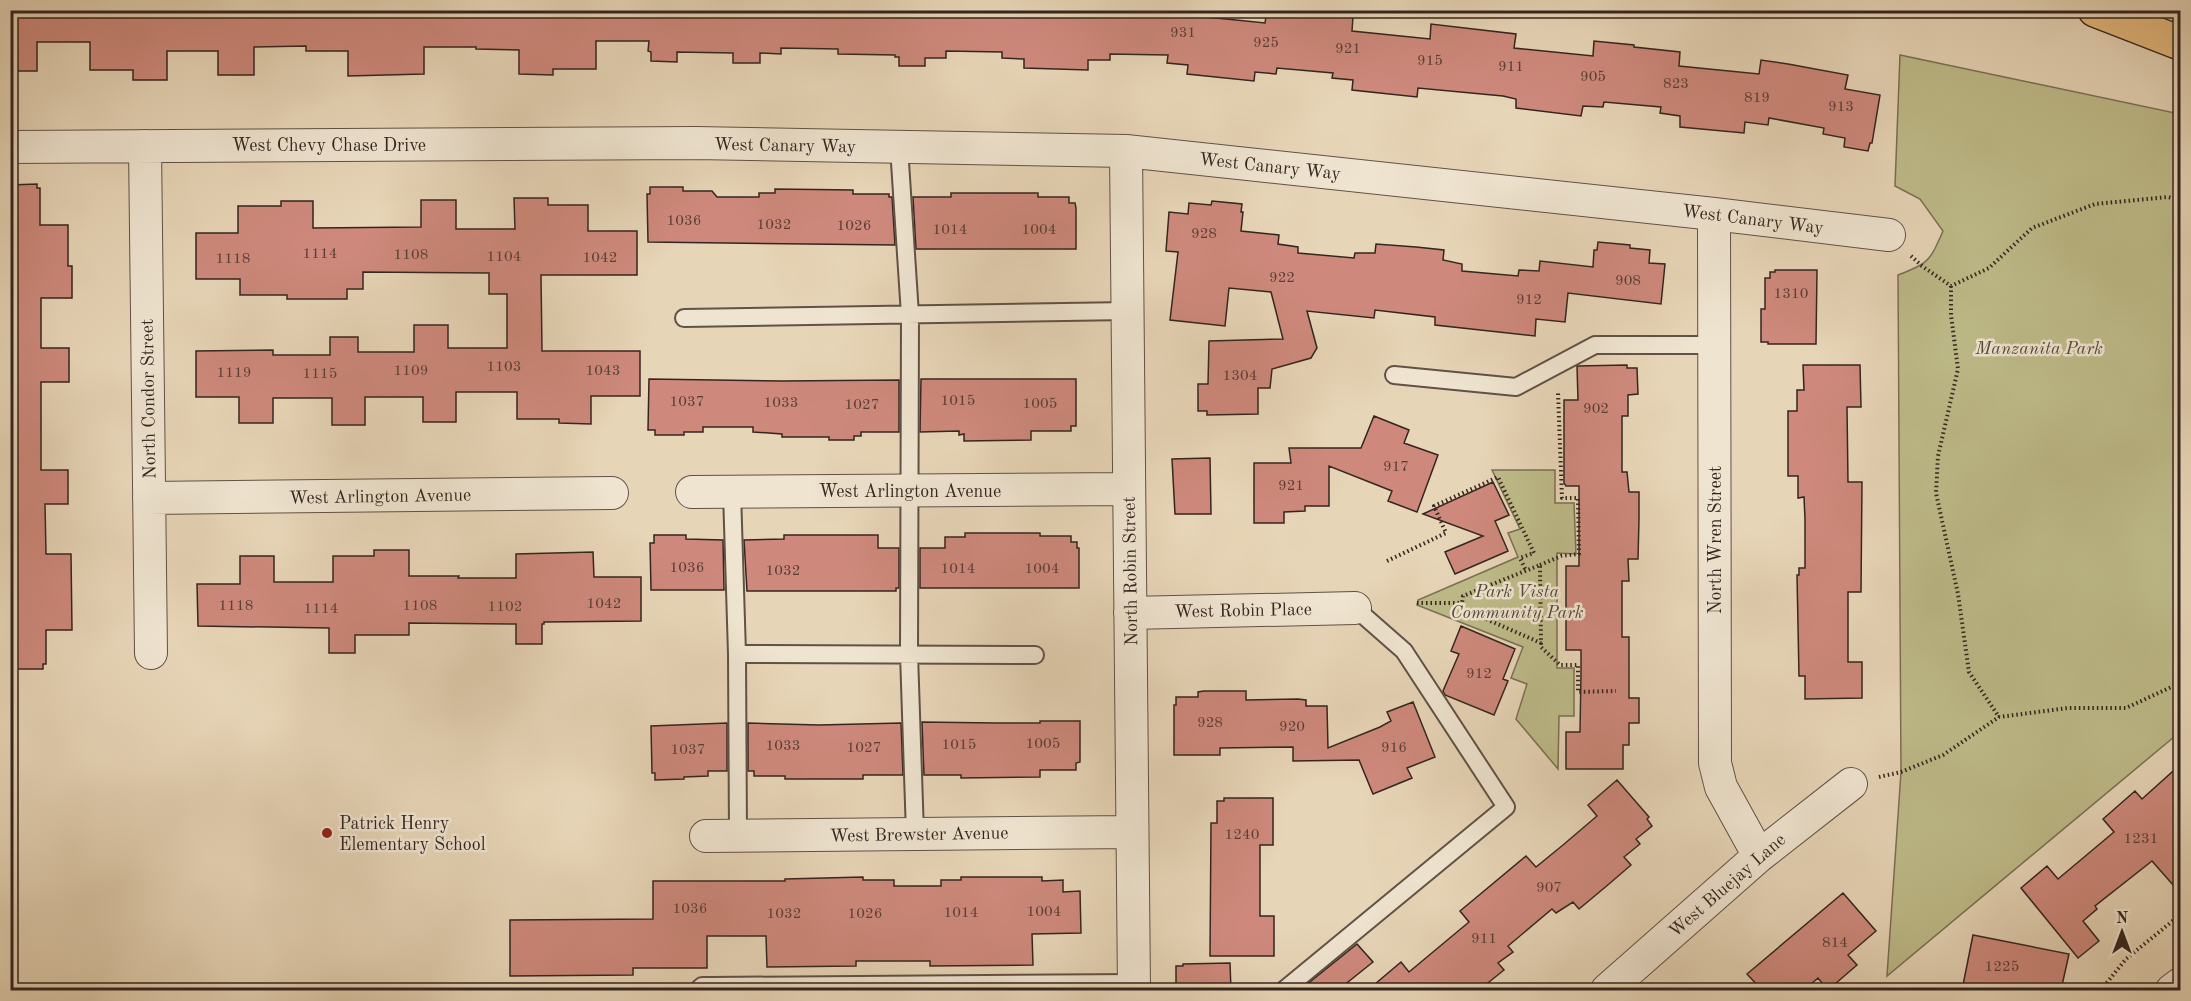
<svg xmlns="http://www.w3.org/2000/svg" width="2191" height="1001" font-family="'Old Standard TT',serif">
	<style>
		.green { fill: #bebb89; stroke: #797054; stroke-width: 1.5 }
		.building { fill: #ce897c; stroke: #342520; stroke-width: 1.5 }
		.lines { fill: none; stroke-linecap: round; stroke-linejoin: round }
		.lane-casing { stroke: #615146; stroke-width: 20 }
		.street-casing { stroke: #615146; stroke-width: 34 }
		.highway-casing { stroke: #342520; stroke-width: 36 }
		.path { stroke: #342520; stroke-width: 4; stroke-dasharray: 1.5 3; stroke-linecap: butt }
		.lane { stroke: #efe4d0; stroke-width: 16 }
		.street { stroke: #efe4d0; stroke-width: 32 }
		.highway { stroke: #e4ba7c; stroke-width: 33 }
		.poi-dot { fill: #8f2418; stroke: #efe4d0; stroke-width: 2 }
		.labels { text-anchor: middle; stroke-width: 5; stroke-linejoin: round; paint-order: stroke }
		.number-label { font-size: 15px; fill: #5a3e37 }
		.street-label { font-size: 18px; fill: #342520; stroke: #efe4d0 }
		.park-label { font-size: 18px; font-style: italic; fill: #564a3a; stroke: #efe4d0 }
		.poi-label { font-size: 18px; fill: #342520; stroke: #efe4d0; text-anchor: start }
	</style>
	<rect width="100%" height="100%" fill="#e7d5b7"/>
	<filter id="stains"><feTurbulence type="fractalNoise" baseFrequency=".00333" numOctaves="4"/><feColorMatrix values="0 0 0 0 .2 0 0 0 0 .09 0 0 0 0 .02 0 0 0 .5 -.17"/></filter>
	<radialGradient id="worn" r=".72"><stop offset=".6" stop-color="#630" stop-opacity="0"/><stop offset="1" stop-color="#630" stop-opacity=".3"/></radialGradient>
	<path class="green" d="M 1900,55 L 2180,114 L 2180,732 L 1887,976 L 1901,772 L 1898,275 C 1928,264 1930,261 1943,231 L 1920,199 L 1895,186 Z
		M 1492,470 L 1555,470 L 1555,503 L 1574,503 L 1576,554 L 1557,553 L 1557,668 L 1574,668 L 1574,716 L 1559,716 L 1558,769 L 1516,719 L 1527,684 L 1511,678 L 1523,647 L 1417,605 L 1418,600 L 1518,557 L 1508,533 L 1520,529 Z"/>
	<path class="building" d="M 10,10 L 1187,10 L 1187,15 L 1265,23 L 1267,10 L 1290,10 L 1353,16 L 1352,31 L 1430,39 L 1431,24 L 1516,34 L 1514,48 L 1593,56 L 1594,41 L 1634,45 L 1634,47 L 1680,52 L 1679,66 L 1759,74 L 1761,60 L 1788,64 L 1848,75 L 1845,89 L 1880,95 L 1872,143 L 1870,143 L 1868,151 L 1844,147 L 1845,138 L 1823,134 L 1824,128 L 1769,118 L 1768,125 L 1745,122 L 1744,133 L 1680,127 L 1680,116 L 1660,113 L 1661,107 L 1604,102 L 1603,107 L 1583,106 L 1581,116 L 1516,108 L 1516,99 L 1503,96 L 1418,88 L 1417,97 L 1352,90 L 1353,80 L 1332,78 L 1333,73 L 1277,68 L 1276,74 L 1255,72 L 1254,81 L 1187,74 L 1188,65 L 1167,63 L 1168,55 L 1110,54 L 1110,60 L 1088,60 L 1088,70 L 1024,68 L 1024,59 L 1002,58 L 1002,52 L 946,51 L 946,58 L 925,58 L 925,66 L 899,66 L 899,57 L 895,57 L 895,55 L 838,54 L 838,49 L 781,48 L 781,54 L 760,53 L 760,63 L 733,63 L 733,53 L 677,52 L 677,62 L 651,61 L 651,52 L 648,51 L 649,41 L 596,41 L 596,69 L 553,69 L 553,75 L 519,74 L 519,50 L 476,49 L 476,47 L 424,47 L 424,74 L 348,76 L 348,51 L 306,51 L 306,46 L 254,47 L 254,75 L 218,75 L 218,51 L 167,51 L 167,80 L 133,80 L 133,70 L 90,70 L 90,42 L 37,42 L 37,71 L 10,71 Z
		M 37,184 L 37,188 L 40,188 L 40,225 L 68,225 L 68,266 L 72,266 L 72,298 L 41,298 L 41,348 L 69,348 L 69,382 L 41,382 L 41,470 L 68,470 L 68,504 L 45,504 L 46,554 L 71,554 L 72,630 L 46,630 L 46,664 L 43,664 L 43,669 L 10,669 L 10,185 Z
		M 650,187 L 683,187 L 683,191 L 712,191 L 717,197 L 759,197 L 759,193 L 775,193 L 775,189 L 853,190 L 853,194 L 889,194 L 889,197 L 892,197 L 895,245 L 648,242 L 647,194 L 650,194 Z
		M 951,193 L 1038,193 L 1038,197 L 1069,197 L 1069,203 L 1075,203 L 1076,208 L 1076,249 L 916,249 L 913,197 L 951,197 Z
		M 514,198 L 548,198 L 548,205 L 588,205 L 588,231 L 637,231 L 637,275 L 541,275 L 542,351 L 640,351 L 640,396 L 591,396 L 591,424 L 559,423 L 559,419 L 517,419 L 517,392 L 456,392 L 456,422 L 423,422 L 423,397 L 365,397 L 365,425 L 332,425 L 332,398 L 273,398 L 273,423 L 239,423 L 239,397 L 196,397 L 196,351 L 273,350 L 273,355 L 330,355 L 330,337 L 358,337 L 358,352 L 414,352 L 414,325 L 448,325 L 448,348 L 507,348 L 507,294 L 489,294 L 489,273 L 363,272 L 363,289 L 347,289 L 347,299 L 287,299 L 287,295 L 240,295 L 240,279 L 196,279 L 196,233 L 238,233 L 238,206 L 281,206 L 281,201 L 313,201 L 313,228 L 421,227 L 421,200 L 456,200 L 456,229 L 515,229 Z
		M 1212,201 L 1242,204 L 1241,212 L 1243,212 L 1241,231 L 1279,235 L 1278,244 L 1298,247 L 1298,253 L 1354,258 L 1355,253 L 1375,253 L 1376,244 L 1416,247 L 1444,250 L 1443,260 L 1462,264 L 1462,271 L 1518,276 L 1519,270 L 1539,271 L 1540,261 L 1593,267 L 1594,250 L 1597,250 L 1598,242 L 1630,245 L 1630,248 L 1650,250 L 1649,263 L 1665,264 L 1661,304 L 1568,293 L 1565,322 L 1536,319 L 1535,336 L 1435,325 L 1435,317 L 1375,310 L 1374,318 L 1307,311 L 1317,348 L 1311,358 L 1272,369 L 1270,388 L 1258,388 L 1258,414 L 1207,415 L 1207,411 L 1198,411 L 1198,384 L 1208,384 L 1209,341 L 1283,339 L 1271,292 L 1229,288 L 1225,326 L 1170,320 L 1178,252 L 1166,251 L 1169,212 L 1188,214 L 1189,203 L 1211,205 Z
		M 1775,270 L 1817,270 L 1816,344 L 1768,344 L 1768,342 L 1761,342 L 1761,309 L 1765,309 L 1765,278 L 1770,278 L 1770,272 L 1775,272 Z
		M 1627,365 L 1627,368 L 1637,368 L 1638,394 L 1628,395 L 1628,416 L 1622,416 L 1622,472 L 1627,472 L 1629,492 L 1639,492 L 1639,519 L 1638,559 L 1628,559 L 1629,581 L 1622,581 L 1622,637 L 1629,637 L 1629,698 L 1639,698 L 1639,723 L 1629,723 L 1629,745 L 1623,745 L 1623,769 L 1566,769 L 1566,732 L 1580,732 L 1581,673 L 1581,650 L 1566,650 L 1566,566 L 1579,566 L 1579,486 L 1566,486 L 1564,483 L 1564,400 L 1578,400 L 1577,366 Z
		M 1803,365 L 1860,365 L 1861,407 L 1847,407 L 1848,482 L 1862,482 L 1861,592 L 1848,592 L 1848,662 L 1862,662 L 1862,698 L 1805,699 L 1805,676 L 1799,676 L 1797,575 L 1799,575 L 1799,568 L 1805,568 L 1805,519 L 1804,497 L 1798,498 L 1798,476 L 1788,476 L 1788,411 L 1797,411 L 1797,390 L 1804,390 Z
		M 649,379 L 782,381 L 899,380 L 899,432 L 861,432 L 861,436 L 854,436 L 854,440 L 829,440 L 829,437 L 782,437 L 782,434 L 753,432 L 753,427 L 703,427 L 703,432 L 684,432 L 684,435 L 655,435 L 655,430 L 648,430 Z
		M 921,379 L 1076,379 L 1076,426 L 1071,426 L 1071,431 L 1031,431 L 1031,440 L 964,441 L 964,434 L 959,435 L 959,431 L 920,432 Z
		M 1374,416 L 1409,430 L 1404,443 L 1438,455 L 1417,512 L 1388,501 L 1392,491 L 1329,466 L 1329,506 L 1305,506 L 1305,511 L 1284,512 L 1284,523 L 1254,523 L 1254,463 L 1291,463 L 1289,448 L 1361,448 Z
		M 1210,458 L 1211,514 L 1175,514 L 1172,459 Z
		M 1493,482 L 1509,515 L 1495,521 L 1508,551 L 1455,574 L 1445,552 L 1483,536 L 1423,514 Z
		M 965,533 L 1040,533 L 1040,536 L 1071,536 L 1071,542 L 1077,542 L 1077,548 L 1079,548 L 1079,588 L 920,588 L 920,548 L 945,548 L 945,537 L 965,537 Z
		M 654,535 L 686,535 L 686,539 L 723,540 L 724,590 L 651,590 L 650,543 L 654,543 Z
		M 784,535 L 878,535 L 878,548 L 899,548 L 899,588 L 896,588 L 896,591 L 747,591 L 744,540 L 784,539 Z
		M 374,550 L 409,550 L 409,576 L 459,576 L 458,578 L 516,578 L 516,554 L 593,552 L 594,577 L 641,577 L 641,621 L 544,622 L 544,624 L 542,624 L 542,644 L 516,644 L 516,624 L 409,623 L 409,635 L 355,635 L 355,653 L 329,653 L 329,628 L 198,626 L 197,584 L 240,584 L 240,556 L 274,556 L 274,582 L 333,582 L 333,556 L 374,556 Z
		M 1461,626 L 1515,649 L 1503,679 L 1508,681 L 1494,715 L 1445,695 L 1443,691 L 1459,654 L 1451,651 Z
		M 1204,691 L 1246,691 L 1246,700 L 1298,699 L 1306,700 L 1306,706 L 1327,706 L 1328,748 L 1380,727 L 1391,721 L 1387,712 L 1413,702 L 1435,757 L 1407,768 L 1412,778 L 1373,794 L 1359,760 L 1293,761 L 1293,747 L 1220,748 L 1220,755 L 1174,755 L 1174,705 L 1176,705 L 1176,697 L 1198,697 L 1198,692 Z
		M 1040,721 L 1080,721 L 1080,762 L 1076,763 L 1076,770 L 1040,770 L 1040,777 L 961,778 L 961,775 L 924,775 L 922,722 L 996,723 L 1040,723 Z
		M 727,723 L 727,771 L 708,771 L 708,776 L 684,777 L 684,779 L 655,780 L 655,773 L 652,773 L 651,726 Z
		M 748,723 L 819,725 L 901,723 L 903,775 L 863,775 L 863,779 L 785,779 L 785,776 L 754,776 L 754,771 L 748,771 Z
		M 2181,764 L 2181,894 L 2152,861 L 2095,906 L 2097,909 L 2083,921 L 2099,941 L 2078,958 L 2021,888 L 2047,866 L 2058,879 L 2114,832 L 2103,819 L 2135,791 L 2142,799 Z
		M 1617,780 L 1649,817 L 1647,819 L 1652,826 L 1636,839 L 1640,844 L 1624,857 L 1631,865 L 1609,884 L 1579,909 L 1573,902 L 1556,913 L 1552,909 L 1508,946 L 1513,952 L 1498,963 L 1504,970 L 1479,990 L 1368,990 L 1401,962 L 1409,972 L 1469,922 L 1460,911 L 1526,856 L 1536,867 L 1563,845 L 1597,816 L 1588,805 Z
		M 1224,798 L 1273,798 L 1273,845 L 1260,845 L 1260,916 L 1274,916 L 1274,956 L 1210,956 L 1211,823 L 1217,823 L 1217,801 L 1224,801 Z
		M 863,877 L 863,880 L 894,880 L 894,886 L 941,886 L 941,880 L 961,880 L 961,877 L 1042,877 L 1042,881 L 1063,880 L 1063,892 L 1080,891 L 1081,933 L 1032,934 L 1033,965 L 930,966 L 930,961 L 856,961 L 856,966 L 767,967 L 766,936 L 707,936 L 707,968 L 633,968 L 633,975 L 510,976 L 510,920 L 653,919 L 653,881 L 785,881 L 785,879 Z
		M 1843,893 L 1876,931 L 1848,955 L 1857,965 L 1828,990 L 1818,978 L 1804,990 L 1762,990 L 1747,974 Z
		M 1973,935 L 2069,954 L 2061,990 L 1962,990 Z
		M 1357,944 L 1373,962 L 1338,990 L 1300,990 Z
		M 1230,963 L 1231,990 L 1176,990 L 1176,966 L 1183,966 L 1183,964 Z"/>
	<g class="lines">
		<g class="lane-casing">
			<path id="lane" d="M 899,147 L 910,315 L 909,654 L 915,834
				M 684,318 L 1128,311
				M 1394,375 L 1516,387 L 1595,345 L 1715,345
				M 732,492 L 737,654 L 738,836
				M 737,654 L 1035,655
				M 698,990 L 702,986 L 710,986 L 1134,983
				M 1284,990 L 1506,807 L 1404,651 L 1355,608"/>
		</g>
		<g class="street-casing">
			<path id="street" d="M 145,146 L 151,653
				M 10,147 L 696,143 L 1126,151 L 1714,214 L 1889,235
				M 1126,151 L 1134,990
				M 1714,214 L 1715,763 L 1721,787 L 1759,856
				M 692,492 L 1129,489
				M 149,498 L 612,493
				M 1130,613 L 1355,608
				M 706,836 L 1132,832
				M 1607,990 L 1759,856 L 1851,784
				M 2172,990 L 2180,984"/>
		</g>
		<g class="highway-casing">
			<path id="highway" d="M 2095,10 L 2180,43"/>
		</g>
		<path class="path" d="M 1911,256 L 1922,266 L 1951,286 L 1989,268 L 2032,228 L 2095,204 L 2168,197 L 2180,200
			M 1951,286 L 1951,315 L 1958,369 L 1938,456 L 1936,493 L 1958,594 L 1969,672 L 1999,717
			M 1387,561 L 1446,533 L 1434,506 L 1498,477 L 1534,553 L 1520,558 L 1526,571
			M 1540,565 L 1561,556 L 1579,554 L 1578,498 L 1562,498 L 1558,392
			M 1417,603 L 1462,603 L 1463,609 L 1541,643 L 1540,565 L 1463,596 L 1462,603
			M 1541,643 L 1541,647 L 1560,665 L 1578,665 L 1578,692 L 1616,691
			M 1879,777 L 1901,772 L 1943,755 L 1999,717 L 2068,708 L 2126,708 L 2180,683
			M 2101,990 L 2126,959 L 2180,915"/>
		<use href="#lane" class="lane"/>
		<use href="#street" class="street"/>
		<use href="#highway" class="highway"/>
	</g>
	<circle class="poi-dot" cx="327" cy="833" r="6"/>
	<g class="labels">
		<g class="number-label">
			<text x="1183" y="37">931</text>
			<text x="1266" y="47">925</text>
			<text x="1348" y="53">921</text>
			<text x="1430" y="65">915</text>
			<text x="1511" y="71">911</text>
			<text x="1593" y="81">905</text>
			<text x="1676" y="88">823</text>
			<text x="1757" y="102">819</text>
			<text x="1841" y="111">913</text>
			<text x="684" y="225">1036</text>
			<text x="774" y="229">1032</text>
			<text x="854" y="230">1026</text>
			<text x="950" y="234">1014</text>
			<text x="1039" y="234">1004</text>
			<text x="1204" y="238">928</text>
			<text x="320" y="258">1114</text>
			<text x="411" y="259">1108</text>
			<text x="504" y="261">1104</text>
			<text x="600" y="262">1042</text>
			<text x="233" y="263">1118</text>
			<text x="1282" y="282">922</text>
			<text x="1628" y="285">908</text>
			<text x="1791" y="298">1310</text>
			<text x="1529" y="304">912</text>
			<text x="504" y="371">1103</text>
			<text x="411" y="375">1109</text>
			<text x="603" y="375">1043</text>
			<text x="234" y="377">1119</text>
			<text x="320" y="378">1115</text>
			<text x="1240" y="380">1304</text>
			<text x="958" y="405">1015</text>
			<text x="687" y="406">1037</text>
			<text x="781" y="407">1033</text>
			<text x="1040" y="408">1005</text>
			<text x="862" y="409">1027</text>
			<text x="1596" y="413">902</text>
			<text x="1396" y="471">917</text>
			<text x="1291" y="490">921</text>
			<text x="687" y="572">1036</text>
			<text x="958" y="573">1014</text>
			<text x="1042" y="573">1004</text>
			<text x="783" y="575">1032</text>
			<text x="604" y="608">1042</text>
			<text x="236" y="610">1118</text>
			<text x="420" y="610">1108</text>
			<text x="505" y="611">1102</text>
			<text x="321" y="613">1114</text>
			<text x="1479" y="678">912</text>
			<text x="1210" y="727">928</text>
			<text x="1292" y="731">920</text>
			<text x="1043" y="748">1005</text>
			<text x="959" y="749">1015</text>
			<text x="783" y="750">1033</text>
			<text x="864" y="752">1027</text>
			<text x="1394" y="752">916</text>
			<text x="688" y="754">1037</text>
			<text x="1242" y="839">1240</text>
			<text x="2141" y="843">1231</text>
			<text x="1549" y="892">907</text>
			<text x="690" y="913">1036</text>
			<text x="1044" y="916">1004</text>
			<text x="961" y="917">1014</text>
			<text x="784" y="918">1032</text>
			<text x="865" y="918">1026</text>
			<text x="1484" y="943">911</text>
			<text x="1835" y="947">814</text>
			<text x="2002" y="971">1225</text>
		</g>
		<g class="street-label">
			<text x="329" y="151">West Chevy Chase Drive</text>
			<text transform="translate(785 145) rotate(1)" y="6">West Canary Way</text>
			<text transform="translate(1270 166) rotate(6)" y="6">West Canary Way</text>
			<text transform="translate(1753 219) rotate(7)" y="6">West Canary Way</text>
			<text transform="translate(148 399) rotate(-91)" y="6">North Condor Street</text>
			<text x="910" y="497">West Arlington Avenue</text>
			<text transform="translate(380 496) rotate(-1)" y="6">West Arlington Avenue</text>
			<text transform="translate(1715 540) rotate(-90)" y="6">North Wren Street</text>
			<text transform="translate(1130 571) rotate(-91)" y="6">North Robin Street</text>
			<text transform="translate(1243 610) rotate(-1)" y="6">West Robin Place</text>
			<text transform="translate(919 834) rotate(-1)" y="6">West Brewster Avenue</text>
			<text transform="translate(1727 885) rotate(-41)" y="6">West Bluejay Lane</text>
		</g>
		<g class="park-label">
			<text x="2039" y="354">Manzanita Park</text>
			<text x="1517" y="597">Park Vista<tspan x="1517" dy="21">Community Park</tspan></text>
		</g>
		<g class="poi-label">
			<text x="339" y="829">Patrick Henry<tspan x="339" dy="21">Elementary School</tspan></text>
		</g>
	</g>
	<rect width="2191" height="1001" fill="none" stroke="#e7d5b7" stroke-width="36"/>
	<rect x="12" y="12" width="2167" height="977" fill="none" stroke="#342520" stroke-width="3"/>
	<rect x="18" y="18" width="2155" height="965" fill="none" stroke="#342520" stroke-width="1.5"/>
	<g transform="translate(2122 932)" stroke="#efe4d0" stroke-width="4.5" paint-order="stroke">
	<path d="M0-4.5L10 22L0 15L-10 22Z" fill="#342520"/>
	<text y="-9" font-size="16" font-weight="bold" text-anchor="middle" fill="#342520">N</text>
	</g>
	<rect width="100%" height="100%" filter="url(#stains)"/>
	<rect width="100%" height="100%" fill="url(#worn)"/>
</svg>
